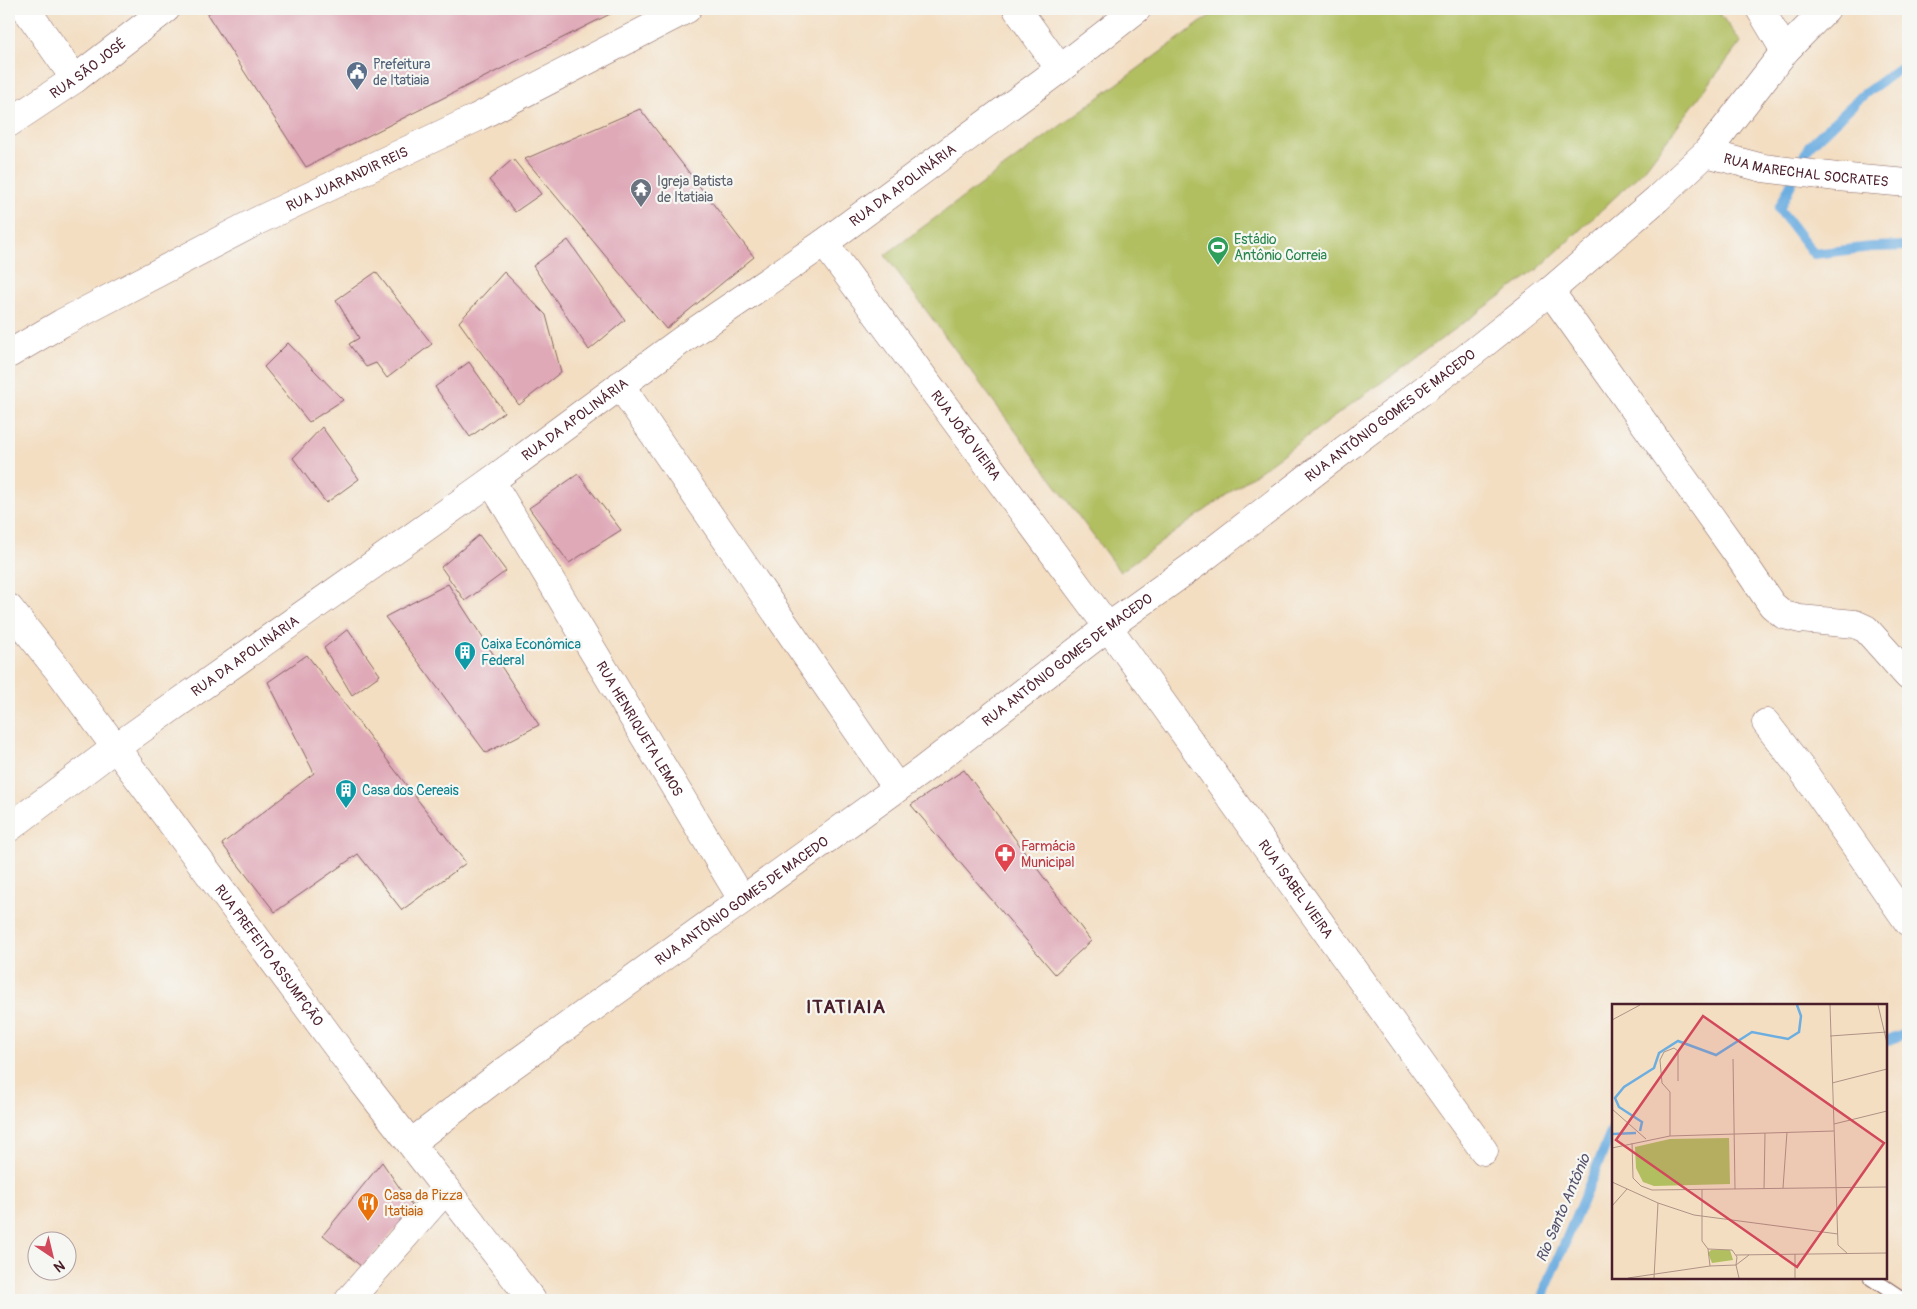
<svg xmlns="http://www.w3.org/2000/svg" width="1917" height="1309" font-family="Pangolin,sans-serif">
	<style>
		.green { fill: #b1bf61; stroke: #7e6f46 }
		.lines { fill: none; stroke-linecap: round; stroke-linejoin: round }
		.stream { stroke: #6daee1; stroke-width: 10 }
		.building { fill: #dfa9b8 }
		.service-casing { stroke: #856260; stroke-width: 16 }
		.minor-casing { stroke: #856260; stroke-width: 29 }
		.tertiary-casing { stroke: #856260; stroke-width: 29 }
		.service { stroke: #fff; stroke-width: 14 }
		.minor { stroke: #fff; stroke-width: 28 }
		.tertiary { stroke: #fff; stroke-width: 28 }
		.labels { text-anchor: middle; stroke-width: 4.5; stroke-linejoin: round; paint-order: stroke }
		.service-label { font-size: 14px; fill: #4e5e75; stroke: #f6f6f2; text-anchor: start }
		.street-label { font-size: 14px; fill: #4a1f2b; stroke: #f6f6f2 }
		.worship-label { font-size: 14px; fill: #5b616d; stroke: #f6f6f2; text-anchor: start }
		.leisure-label { font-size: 14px; fill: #27864d; stroke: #f6f6f2; text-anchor: start }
		.culture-label { font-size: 14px; fill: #0d838f; stroke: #f6f6f2; text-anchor: start }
		.health-label { font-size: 14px; fill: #be3a42; stroke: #f6f6f2; text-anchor: start }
		.food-label { font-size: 14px; fill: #c56008; stroke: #f6f6f2; text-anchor: start }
		.water-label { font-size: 15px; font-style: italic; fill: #56516b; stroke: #f6f6f2 }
		.district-label { font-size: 19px; font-weight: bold; letter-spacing: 1px; fill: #4a1f2b; stroke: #f6f6f2 }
		.inset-river { fill: none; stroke: #6daee1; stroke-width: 2.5 }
		.inset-road { fill: none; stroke: #af9286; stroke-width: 1 }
		.view { fill: #d1495b; fill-opacity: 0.15; stroke: #d1495b; stroke-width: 2.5 }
		.inset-edge { fill: none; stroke: #4a1f2b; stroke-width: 2.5 }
	</style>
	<rect width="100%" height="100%" fill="#f6f6f2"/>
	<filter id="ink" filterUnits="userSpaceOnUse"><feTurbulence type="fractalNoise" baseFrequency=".02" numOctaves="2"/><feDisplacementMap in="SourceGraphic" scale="10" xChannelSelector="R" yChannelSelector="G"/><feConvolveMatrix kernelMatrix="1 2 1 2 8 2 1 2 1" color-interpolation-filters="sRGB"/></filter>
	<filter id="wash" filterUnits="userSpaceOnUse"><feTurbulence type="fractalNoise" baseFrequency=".0096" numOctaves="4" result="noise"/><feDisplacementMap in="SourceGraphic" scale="20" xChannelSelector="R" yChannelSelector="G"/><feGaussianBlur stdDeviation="1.12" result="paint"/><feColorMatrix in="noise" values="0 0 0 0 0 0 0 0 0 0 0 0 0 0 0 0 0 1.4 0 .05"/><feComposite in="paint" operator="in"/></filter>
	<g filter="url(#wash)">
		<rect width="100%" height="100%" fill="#f3dec2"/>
		<path class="green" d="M 1219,9 L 1716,9 L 1741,42 L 1643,171 L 1538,269 L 1120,572 L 885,255 Z"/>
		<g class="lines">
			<path class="stream" d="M 1908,62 L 1863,95 L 1809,146 L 1779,209 L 1814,254 L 1871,247 L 1908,246
				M 1886,1041 L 1908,1032
				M 1541,1300 L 1613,1128"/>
		</g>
		<g id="blocks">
			<path class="building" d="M 215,9 L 620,9 L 306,167 L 207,14 Z
				M 640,109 L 754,257 L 666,329 L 525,159 Z
				M 513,159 L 541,194 L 515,212 L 489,180 Z
				M 568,240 L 625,320 L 589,350 L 533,266 Z
				M 376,272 L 432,344 L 387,378 L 376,363 L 366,367 L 349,344 L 359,338 L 336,300 Z
				M 504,272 L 546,315 L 561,372 L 519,405 L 459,322 Z
				M 288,343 L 343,400 L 309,422 L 264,367 Z
				M 469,362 L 504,412 L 470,437 L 435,387 Z
				M 322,427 L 359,479 L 326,503 L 293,458 Z
				M 578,474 L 621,530 L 569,563 L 529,508 Z
				M 479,535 L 506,571 L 465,601 L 441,567 Z
				M 448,584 L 539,725 L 486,753 L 385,617 Z
				M 348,629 L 380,675 L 352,695 L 324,648 Z
				M 307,655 L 466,863 L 402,910 L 358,854 L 275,912 L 222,844 L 314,773 L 268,682 Z
				M 964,770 L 1091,941 L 1055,974 L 911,805 Z
				M 382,1162 L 414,1209 L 362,1267 L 323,1235 Z"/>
		</g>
	</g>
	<g filter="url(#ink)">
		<use href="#blocks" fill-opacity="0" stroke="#856260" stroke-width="1"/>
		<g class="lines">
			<g class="service-casing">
				<path id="service" d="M 1871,1278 L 1904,1300"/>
			</g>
			<g class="minor-casing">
				<g id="minor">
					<path d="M 26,9 L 75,79"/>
					<path d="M 1017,9 L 1060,69"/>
					<path d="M 1760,9 L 1785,51"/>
					<path id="s1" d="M 9,123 L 75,79 L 166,9"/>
					<path id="s2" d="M 1706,153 L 1763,168 L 1837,177 L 1908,183"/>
					<path id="s3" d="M 824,243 L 1108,627 L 1484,1151"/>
					<path d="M 1550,291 L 1738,555 L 1772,605 L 1784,615 L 1800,619 L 1855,624 L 1866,629 L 1908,676"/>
					<path id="s4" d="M 9,354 L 62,323 L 257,221 L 476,118 L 687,9"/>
					<path d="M 620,385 L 897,788"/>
					<path id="s5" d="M 491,481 L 742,899"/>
					<path d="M 1766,723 L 1803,771 L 1908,922"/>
					<path id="s6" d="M 9,828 L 115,748 L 491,481 L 682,340 L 824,243 L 1060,69 L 1137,9"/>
					<path id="s7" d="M 411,1143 L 505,1071 L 924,769 L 1108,627 L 1197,563 L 1328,462 L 1466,358 L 1550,291 L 1657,199 L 1706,153 L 1785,51 L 1826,9"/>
					<path d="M 349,1300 L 445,1190"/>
				</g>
			</g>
			<g class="tertiary-casing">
				<g id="tertiary">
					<path id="s8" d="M 9,608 L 59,671 L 363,1082 L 532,1300"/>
				</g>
			</g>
			<use href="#service" class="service"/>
			<use href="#minor" class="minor"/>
			<use href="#tertiary" class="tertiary"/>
		</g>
	</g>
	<defs>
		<g id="civic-pin" transform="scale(1.125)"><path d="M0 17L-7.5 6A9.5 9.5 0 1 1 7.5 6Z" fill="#5c6f8a" stroke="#f6f6f2"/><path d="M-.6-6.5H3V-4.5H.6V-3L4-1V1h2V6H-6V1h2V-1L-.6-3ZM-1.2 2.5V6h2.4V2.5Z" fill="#fff"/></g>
		<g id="temple-pin" transform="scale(1.125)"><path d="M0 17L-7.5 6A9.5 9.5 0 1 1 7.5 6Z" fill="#6b7280" stroke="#f6f6f2"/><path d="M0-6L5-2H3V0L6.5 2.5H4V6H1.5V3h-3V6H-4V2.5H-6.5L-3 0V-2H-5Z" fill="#fff"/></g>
		<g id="stadium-pin" transform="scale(1.125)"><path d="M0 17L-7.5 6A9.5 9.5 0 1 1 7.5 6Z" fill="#2e9e5b" stroke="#f6f6f2"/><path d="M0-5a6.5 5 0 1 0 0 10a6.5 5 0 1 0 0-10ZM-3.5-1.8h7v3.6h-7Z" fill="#fff"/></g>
		<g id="building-pin" transform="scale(1.125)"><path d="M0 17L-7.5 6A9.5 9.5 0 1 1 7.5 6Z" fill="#0f9aa8" stroke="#f6f6f2"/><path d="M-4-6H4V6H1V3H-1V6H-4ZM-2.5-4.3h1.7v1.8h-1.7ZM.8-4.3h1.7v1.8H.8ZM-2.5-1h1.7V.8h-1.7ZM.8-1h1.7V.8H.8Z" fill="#fff"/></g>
		<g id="pharmacy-pin" transform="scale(1.125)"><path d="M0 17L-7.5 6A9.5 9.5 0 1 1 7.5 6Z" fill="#e0444e" stroke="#f6f6f2"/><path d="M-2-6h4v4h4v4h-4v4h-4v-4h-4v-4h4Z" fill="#fff"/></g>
		<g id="restaurant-pin" transform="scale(1.125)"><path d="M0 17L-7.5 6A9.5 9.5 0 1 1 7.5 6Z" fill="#e8710a" stroke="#f6f6f2"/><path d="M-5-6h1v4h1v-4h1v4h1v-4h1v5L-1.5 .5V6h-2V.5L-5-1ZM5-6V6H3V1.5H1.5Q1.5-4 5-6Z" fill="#fff"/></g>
	</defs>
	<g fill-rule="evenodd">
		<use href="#civic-pin" x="357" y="72"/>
		<use href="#temple-pin" x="641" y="189"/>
		<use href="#stadium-pin" x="1218" y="247"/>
		<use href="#building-pin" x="465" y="652"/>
		<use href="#building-pin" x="346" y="790"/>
		<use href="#pharmacy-pin" x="1005" y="854"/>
		<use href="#restaurant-pin" x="368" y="1203"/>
	</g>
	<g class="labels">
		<g class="service-label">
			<text x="373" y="69">Prefeitura<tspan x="373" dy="16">de Itatiaia</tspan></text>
		</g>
		<g class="street-label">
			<text dy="5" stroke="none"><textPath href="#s1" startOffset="96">RUA SÃO JOSÉ</textPath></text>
			<text dy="5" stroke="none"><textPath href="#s2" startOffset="102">RUA MARECHAL SOCRATES</textPath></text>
			<text dy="5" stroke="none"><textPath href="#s4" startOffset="381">RUA JUARANDIR REIS</textPath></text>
			<text dy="5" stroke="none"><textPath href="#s6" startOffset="1101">RUA DA APOLINÁRIA</textPath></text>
			<text dy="5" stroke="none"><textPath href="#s7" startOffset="1220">RUA ANTÔNIO GOMES DE MACEDO</textPath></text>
			<text dy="5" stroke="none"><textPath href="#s6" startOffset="698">RUA DA APOLINÁRIA</textPath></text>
			<text dy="5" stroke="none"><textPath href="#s3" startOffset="239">RUA JOÃO VIEIRA</textPath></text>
			<text dy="5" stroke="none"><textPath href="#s6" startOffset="292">RUA DA APOLINÁRIA</textPath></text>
			<text dy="5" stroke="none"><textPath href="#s7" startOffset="815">RUA ANTÔNIO GOMES DE MACEDO</textPath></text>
			<text dy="5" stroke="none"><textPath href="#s5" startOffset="289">RUA HENRIQUETA LEMOS</textPath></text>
			<text dy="5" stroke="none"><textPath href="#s3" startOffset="800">RUA ISABEL VIEIRA</textPath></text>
			<text dy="5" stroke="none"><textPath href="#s7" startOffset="410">RUA ANTÔNIO GOMES DE MACEDO</textPath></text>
			<text dy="5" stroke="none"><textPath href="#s8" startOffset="434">RUA PREFEITO ASSUMPÇÃO</textPath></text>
		</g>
		<g class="worship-label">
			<text x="657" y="186">Igreja Batista<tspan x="657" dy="16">de Itatiaia</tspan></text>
		</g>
		<g class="leisure-label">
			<text x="1234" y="244">Estádio<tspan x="1234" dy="16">Antônio Correia</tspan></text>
		</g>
		<g class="culture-label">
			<text x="481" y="649">Caixa Econômica<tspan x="481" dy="16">Federal</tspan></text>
			<text x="362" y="795">Casa dos Cereais</text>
		</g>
		<g class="health-label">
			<text x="1021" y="851">Farmácia<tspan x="1021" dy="16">Municipal</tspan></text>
		</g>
		<g class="food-label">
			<text x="384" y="1200">Casa da Pizza<tspan x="384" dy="16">Itatiaia</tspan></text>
		</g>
		<g class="water-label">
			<text transform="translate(1563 1208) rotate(-67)" y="5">Rio Santo Antônio</text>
		</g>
		<g class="district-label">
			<text x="846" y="1013">ITATIAIA</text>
		</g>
	</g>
	<g transform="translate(1612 1004)">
		<rect width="275" height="275" fill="#f3dec2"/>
		<path d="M 117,134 L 118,180 L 42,182 L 31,178 L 24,164 L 23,143 L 58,135 ZM 99,246 L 118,246 L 121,256 L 100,259 L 96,249 Z" fill="#b1bf61"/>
		<path class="inset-river" d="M 28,127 L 30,118 L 7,103 L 3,94 L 12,83 L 42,64 L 47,49 L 66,37 L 104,51 L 140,28 L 176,35 L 187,28 L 189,12 L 185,1M 0,130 L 24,129"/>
		<path class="inset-road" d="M 218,1 L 226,241 L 236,250M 266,1 L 275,39M 0,16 L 28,1M 218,32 L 275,28M 121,55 L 123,185M 220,79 L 275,65M 0,105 L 34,135M 222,120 L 275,107M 58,132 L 58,88 L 50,79 L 48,56 L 52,48 L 62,44 L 66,47 L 66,77M 20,139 L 21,174 L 29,182 L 40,186 L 275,183M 0,144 L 58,132 L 222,127M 0,178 L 46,199 L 82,211 L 226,230M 171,184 L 175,128M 152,185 L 153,129M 90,186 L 90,237 L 96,245M 0,202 L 15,185M 96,245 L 120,246 L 125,253 L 124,261 L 98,262 ZM 124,251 L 275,249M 16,274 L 98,262M 42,274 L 46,199M 127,274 L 124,261 L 137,251M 183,274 L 183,250"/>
		<path class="view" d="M 91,12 L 272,139 L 185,263 L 4,136 Z"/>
		<rect width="275" height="275" class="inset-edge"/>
	</g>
	<rect width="1917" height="1309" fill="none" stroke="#f6f6f2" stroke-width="30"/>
	<g transform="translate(52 1256) rotate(145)"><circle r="24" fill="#f6f6f2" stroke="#b1a0a2"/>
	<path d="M0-4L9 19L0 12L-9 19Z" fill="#d1495b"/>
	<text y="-8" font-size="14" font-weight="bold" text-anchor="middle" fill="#4a1f2b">N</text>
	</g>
</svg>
